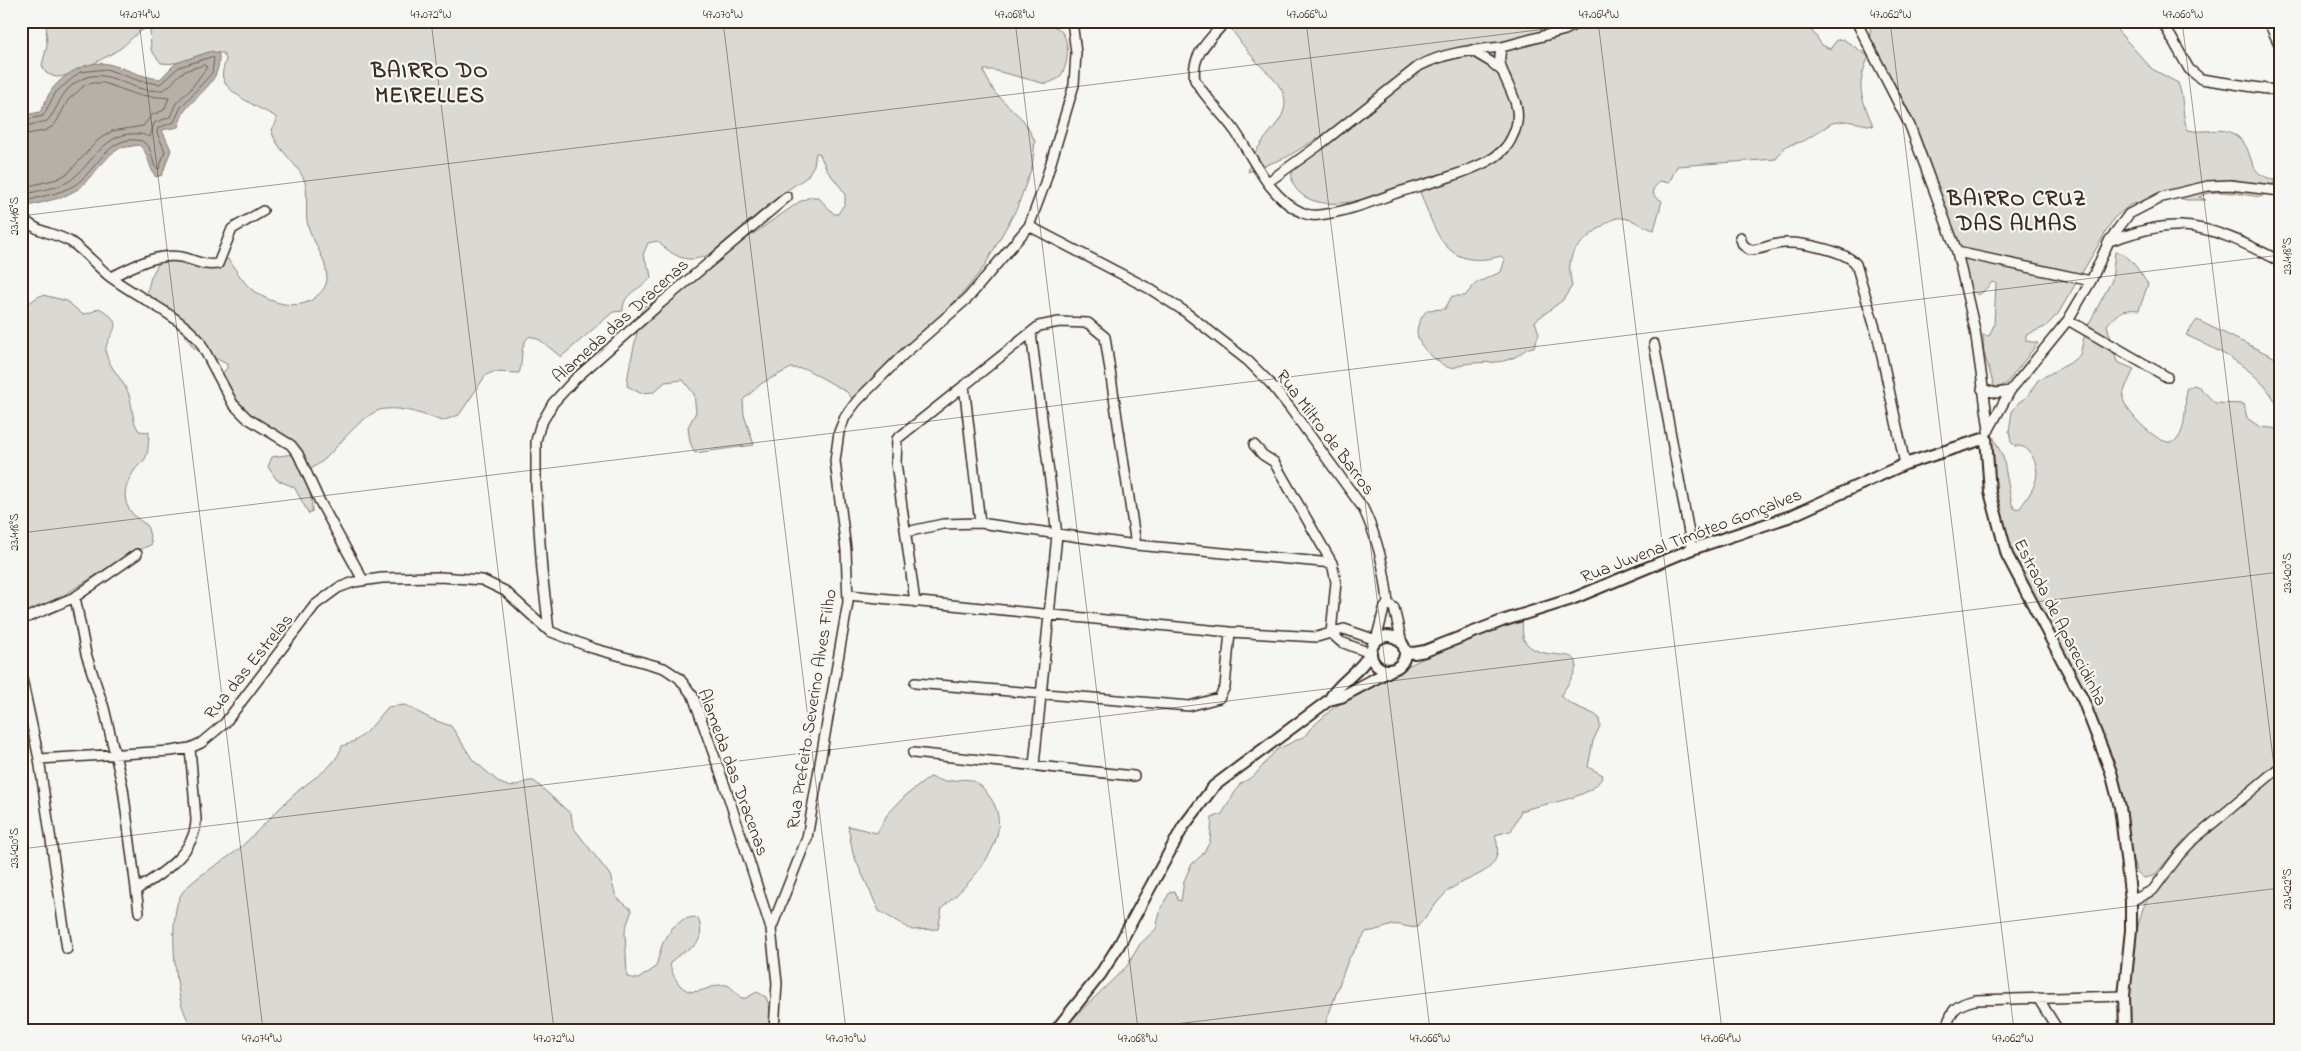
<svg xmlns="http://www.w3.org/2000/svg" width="2301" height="1051" font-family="'Indie Flower',sans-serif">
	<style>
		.green { fill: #dad9d3; stroke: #8a8278 }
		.water { fill: #b6b0a9; stroke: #857a71 }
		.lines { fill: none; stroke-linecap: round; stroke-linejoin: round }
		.shore { stroke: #6c6056; stroke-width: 1 }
		.minor-casing { stroke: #3b2a1e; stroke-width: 12 }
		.tertiary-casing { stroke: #3b2a1e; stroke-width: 14 }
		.minor { stroke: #f6f6f2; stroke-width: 9 }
		.tertiary { stroke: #f6f6f2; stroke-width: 10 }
		.ticks { fill: none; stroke: #3b2a1e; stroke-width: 1; stroke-opacity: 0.45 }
		.labels { text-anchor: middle; stroke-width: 4.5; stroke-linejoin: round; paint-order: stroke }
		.street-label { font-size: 18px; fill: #3b2a1e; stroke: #f6f6f2 }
		.district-label { font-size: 22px; font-weight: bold; letter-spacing: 1px; fill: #3b2a1e; stroke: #f6f6f2 }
		.neatline { fill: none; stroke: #3b2a1e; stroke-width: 2 }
		.ticks-label { font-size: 12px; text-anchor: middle; fill: #3b2a1e }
	</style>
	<rect width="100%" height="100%" fill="#f6f6f2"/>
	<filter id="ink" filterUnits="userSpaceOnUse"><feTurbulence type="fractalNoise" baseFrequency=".02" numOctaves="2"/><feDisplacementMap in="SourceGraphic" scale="10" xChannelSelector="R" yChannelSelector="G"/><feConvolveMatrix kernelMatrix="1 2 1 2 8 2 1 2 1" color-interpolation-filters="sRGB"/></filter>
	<g filter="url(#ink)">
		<path class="green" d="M 46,21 L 1033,21 C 1042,23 1051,24 1059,29 C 1071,39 1069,65 1060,77 C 1057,80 1050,82 1046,84 L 993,70 L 984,70 L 984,73 L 995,93 L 1024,121 L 1035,141 L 1032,167 L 1017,208 L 984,267 L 963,293 L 941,315 L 890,360 L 854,401 L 847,392 L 806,369 L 791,368 L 762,383 L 743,400 L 744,415 L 754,445 L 695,453 L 690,442 L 688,427 L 696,412 L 694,394 L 683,380 L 665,382 L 654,392 L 640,393 L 627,386 C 628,365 636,345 638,324 L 636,321 L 644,306 L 657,301 L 799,202 L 810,197 L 818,197 L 834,214 L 838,214 L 845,203 L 845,193 L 827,170 L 819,153 L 816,153 L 814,165 L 807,177 L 780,195 L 710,254 C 687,265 675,257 657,241 L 648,243 L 643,255 L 650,271 L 651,278 C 641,289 622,293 623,311 L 613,312 L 561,357 L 540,340 L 530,336 C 518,345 524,361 519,373 L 493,372 L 486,375 L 459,415 L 442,421 C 424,415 405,407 385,409 C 366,410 340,444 326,458 C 321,463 313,467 307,472 C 306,486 313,498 312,512 L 309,514 L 294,487 L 277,480 L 268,467 L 272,457 L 293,454 L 293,451 L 268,432 L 217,379 L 227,368 L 227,364 L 194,348 L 176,323 L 146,296 L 151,277 L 163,255 L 174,254 L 203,270 C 212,267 218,259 228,259 C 235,268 242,281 251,289 C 268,303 301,313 318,295 C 323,290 326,287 327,279 C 327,259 314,245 308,226 C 304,211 310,191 303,177 C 294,160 275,148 271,129 L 276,123 L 276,117 C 262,109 227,94 223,78 C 221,73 225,64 226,59 L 223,53 C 198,49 185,67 161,63 L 151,50 L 150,29 L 149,27 C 136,32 131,40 121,48 C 111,55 68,78 57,77 C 53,77 49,74 46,73 L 42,65 L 47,46 Z
			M 1233,21 L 1805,21 L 1822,45 L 1830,49 L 1837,40 L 1843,39 L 1868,56 L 1868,44 L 1872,21 L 2109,21 L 2152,69 L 2178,83 C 2185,100 2181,116 2188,130 C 2203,134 2221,126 2234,134 C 2259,150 2241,172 2275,180 L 2271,190 L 2261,197 C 2243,195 2215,187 2199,197 L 2206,200 L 2187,200 L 2168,196 L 2154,197 L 2130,205 L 2114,218 L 2058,314 L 2045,327 L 2026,335 L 2026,341 L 2038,343 L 2007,383 L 1998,388 L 1994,386 L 1984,353 L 1983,335 L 1989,336 L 1994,325 L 1996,283 L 1992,282 L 1983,292 L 1978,295 C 1975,293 1971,290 1969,287 C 1963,277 1956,246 1952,233 C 1941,195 1904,72 1869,56 C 1855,88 1861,95 1873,126 L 1847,121 L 1832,123 L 1804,141 L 1786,146 L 1776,159 L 1677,166 L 1669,183 L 1660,181 L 1653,189 L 1654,196 L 1662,201 L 1654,230 C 1643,227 1628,216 1617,218 C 1607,220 1575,246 1572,255 C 1568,267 1570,275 1572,286 L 1563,300 L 1535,321 L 1539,334 L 1534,347 C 1524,348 1523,353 1515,357 C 1499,365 1482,361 1465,364 C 1461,365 1455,368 1450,368 C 1444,367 1439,361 1434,358 C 1415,342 1411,330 1427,310 L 1445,309 L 1452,296 L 1465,296 L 1476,283 L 1501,272 L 1505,260 L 1501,256 C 1443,272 1436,231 1418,187 L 1408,187 C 1378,195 1325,216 1300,193 C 1294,187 1291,183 1292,173 L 1299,162 L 1318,142 L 1318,138 L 1287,157 L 1248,172 C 1251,153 1264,140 1275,126 C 1298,97 1277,83 1257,62 C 1247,51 1237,38 1229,25 Z
			M 2115,252 C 2131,254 2139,272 2148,284 L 2139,310 C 2123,308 2117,313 2107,325 L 2117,362 L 2134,369 C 2131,377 2123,389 2123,398 C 2124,411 2162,450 2175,441 C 2187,433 2185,402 2186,389 L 2194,385 L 2199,387 L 2215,403 L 2244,404 L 2247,418 L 2260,427 L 2280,429 L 2280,1030 L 2131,1030 C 2126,1005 2134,922 2146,902 C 2157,883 2171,866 2184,848 L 2187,840 L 2184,840 L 2154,876 L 2144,878 L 2137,872 L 2130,852 L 2119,788 L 2060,658 L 2048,646 L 2043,625 L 2000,546 L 1983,464 L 1984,445 L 1988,436 L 1992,434 L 2003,457 L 2012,504 L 2015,509 L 2020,508 C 2033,490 2044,475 2031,454 C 2026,447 2023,446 2015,446 L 2011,442 L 2009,431 L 2012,412 L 2019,402 L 2027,397 L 2038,380 L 2070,363 L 2080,355 L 2086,329 L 2112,280 Z
			M 43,295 L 67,301 L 82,314 L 90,313 L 99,308 C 134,327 99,336 107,357 C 112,371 126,383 130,398 C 133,410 132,421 139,431 L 149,432 C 148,441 149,452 145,459 C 142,463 137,466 134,471 C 119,494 123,511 147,525 L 152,544 L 123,558 L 64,595 L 21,617 L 21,304 C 31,305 34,297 43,295 Z
			M 2197,320 L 2280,360 L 2280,411 C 2263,371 2224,353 2186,335 Z
			M 1522,621 C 1523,627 1522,636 1524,640 C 1543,671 1606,632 1560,696 L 1573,705 L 1594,714 L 1599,718 L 1600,726 L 1593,741 L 1588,767 L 1603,775 C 1594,800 1545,802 1521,811 L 1511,831 L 1495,835 C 1508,874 1469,874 1448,891 C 1437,901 1427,916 1417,927 C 1409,929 1401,923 1393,925 C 1384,927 1376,931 1366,932 L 1348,960 L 1325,1025 L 1325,1030 L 1061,1030 L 1127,966 L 1140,944 L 1156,929 L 1161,908 L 1170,892 L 1175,891 L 1178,900 L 1181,901 L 1184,881 L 1191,865 L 1202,855 L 1210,842 L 1212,818 L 1222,814 L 1240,784 L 1254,776 L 1276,750 L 1305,736 L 1309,730 L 1332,709 L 1378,680 L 1460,641 L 1492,628 Z
			M 405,705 L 431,719 L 451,726 L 473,760 L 500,783 L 510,787 L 529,781 L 534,781 L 571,814 L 573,827 L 610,875 L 616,897 L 632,910 L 625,930 L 627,977 L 638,979 L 652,970 L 656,966 L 662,945 L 672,928 L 684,919 L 694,917 L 699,920 C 707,951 684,946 670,963 C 671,971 674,977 679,984 C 694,1002 710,982 727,985 C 732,987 737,994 741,998 L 746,998 L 757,992 L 766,997 L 770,1009 L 769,1030 L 192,1030 C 188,1020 182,1009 180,998 C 175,975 168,913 182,893 C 194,876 226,861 241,847 C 261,829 278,808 298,791 C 314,777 336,767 342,746 C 363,741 374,723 388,707 Z
			M 930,777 C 935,778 940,781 945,781 C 956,782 965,776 975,782 C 981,785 985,790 989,796 C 1019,835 971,883 942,908 L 938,929 L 912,930 L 879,911 L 853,854 L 848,826 L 877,833 L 887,815 L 904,797 Z"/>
		<path class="water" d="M 212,51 L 219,54 C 221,81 202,90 186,109 C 182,114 180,121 178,127 L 162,130 L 171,150 L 162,175 L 156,177 C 148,167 149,152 139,145 L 120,148 L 111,154 L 80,188 L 63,197 L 21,208 L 21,116 L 40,112 C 45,105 47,95 53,88 C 65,73 88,60 108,64 C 126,68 140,77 160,79 L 176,63 Z"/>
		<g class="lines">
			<path class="shore" d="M 21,121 L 43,116 L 56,92 L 80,72 L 106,69 L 140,81 L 160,84 L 179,67 L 211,57 L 214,58 L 212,73 L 181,107 L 174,122 L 158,128 L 157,133 L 165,151 L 159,169 L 155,167 L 149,147 L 142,141 C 108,132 96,173 73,186 C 57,195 39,196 21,203
				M 21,127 L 47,121 C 57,111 59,97 70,87 C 104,57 128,96 162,90 C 171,88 175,77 182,73 C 188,69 197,67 204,65 L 207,67 L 190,90 L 176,103 L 170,117 L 154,123 L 150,137 C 147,137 144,134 140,134 C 105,130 94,162 72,179 C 58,190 38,189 21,196
				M 21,135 L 44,131 L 52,127 L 57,121 L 68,100 L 85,85 L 93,83 L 104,83 L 138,95 L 169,98 L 164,110 L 152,115 L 143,126 L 112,131 L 98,140 L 68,173 L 57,179 L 21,188"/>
			<g class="minor-casing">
				<path id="minor" d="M 1226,21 C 1211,38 1190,55 1195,80 C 1206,99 1222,113 1235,131 C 1254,159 1269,197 1301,212 C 1307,215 1313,216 1319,215 C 1347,212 1373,201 1399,192 C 1429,183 1461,175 1488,161 C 1498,156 1508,147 1512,137 C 1532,99 1490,76 1502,47 L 1565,30 L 1581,21
					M 1856,21 L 1910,126 L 1957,252 L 1975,330 L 1989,430
					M 2162,21 L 2189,69 L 2201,79 L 2280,91
					M 2268,21 L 2280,46
					M 1471,50 L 1491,62 L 1503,72
					M 1268,182 L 1318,146 L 1419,66 C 1446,52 1472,50 1502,47
					M 22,218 C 40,234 49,231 69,241 C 78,245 99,268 109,276 C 138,298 174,312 199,340 L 233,404 L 247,418 L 291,445 L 298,454 L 319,500 L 363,580
					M 1740,237 L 1743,245 L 1750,250 C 1762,250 1773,243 1785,243 C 1802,242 1846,251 1856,264 L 1878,338 L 1905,464
					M 2109,241 C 2133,233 2156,225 2181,226 C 2215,227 2250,246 2280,261
					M 1957,252 L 2091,281
					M 111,277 C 133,267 155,253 181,257 C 196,260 201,266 218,264 L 232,229 L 263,211
					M 2068,320 L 2167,377
					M 1031,333 L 1057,535 L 1034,765
					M 1654,344 L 1692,549
					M 964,385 L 980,523
					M 1982,389 L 1996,393 L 2010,391
					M 1988,431 L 2010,391 L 2068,320 L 2091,281 L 2109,241 L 2129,214 L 2162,197 L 2208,186 L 2230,185 L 2280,191
					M 1254,445 L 1263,455 L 1274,462 L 1332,563 L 1336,582 L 1331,633
					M 906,532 L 943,524 L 980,523 L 1136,545 L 1332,563
					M 848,595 L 1230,632 L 1317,637 L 1344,629 L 1376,640 L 1384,609 L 1388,603 C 1385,569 1378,539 1363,508 L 1290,408 L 1271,384 L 1248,361 L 1184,311 L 1150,289 L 1029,226
					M 75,597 L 86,654 L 104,708 L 123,788 L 139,912
					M 915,602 L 896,463 L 897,439 L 1039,326 L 1059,322 L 1088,323 L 1105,337 L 1136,545
					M 1388,603 L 1394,608 L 1402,643
					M 21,620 L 75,597 L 137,554
					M 1331,633 L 1341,642 L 1370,653
					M 21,674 L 39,759 L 67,949
					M 915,683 L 1189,706 L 1219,698 L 1225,687 L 1230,632
					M 913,753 L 1134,776
					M 39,759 L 171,751 L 190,748 L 201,743 L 225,723 L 315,605 L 338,588 L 354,582 L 382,578 L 440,577 L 482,580 L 505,591 L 549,631
					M 136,890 C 162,874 196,852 196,819 L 190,748
					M 2131,901 L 2153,890 L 2179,855 L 2194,839 L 2280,767
					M 771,929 L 725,786 L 693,696 L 679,678 L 664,668 L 592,648 L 549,631 L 542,571 L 536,486 L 536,441 L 540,426 L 553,403 L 575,379 L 661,303 L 787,197
					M 2038,998 L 2058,1030
					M 774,1030 L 777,983 L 771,929 L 807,838 L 848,602 L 846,550 L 835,461 L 839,432 L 845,417 L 857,401 L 903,355 L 968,298 L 1029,226 L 1044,186 L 1074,85 L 1076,53 L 1072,21
					M 1945,1030 C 1952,1010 1954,1005 1975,1000 L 2124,996"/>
			</g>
			<g class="tertiary-casing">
				<path id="tertiary" d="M1371 653a17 17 0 1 1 34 0a17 17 0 1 1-34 0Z
					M 1405,652 L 1414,653 L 1425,651 L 1502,621 L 1572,599 L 1692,549 L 1791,516 L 1905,464 L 1986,438 L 1990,492 L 2007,555 L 2083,700 L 2111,772 L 2120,807 L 2131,901 L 2131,930 L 2124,996 L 2125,1030
					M 1329,700 C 1339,681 1361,672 1370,653
					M 1056,1030 L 1100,975 L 1119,945 L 1183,827 L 1214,786 L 1329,700 L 1341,697 L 1391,670"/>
			</g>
			<use href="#minor" class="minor"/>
			<use href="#tertiary" class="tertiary"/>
		</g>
	</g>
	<path class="ticks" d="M 139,21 L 263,1030M 431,21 L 554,1030M 723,21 L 846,1030M 1015,21 L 1138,1030M 1306,21 L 1430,1030M 1598,21 L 1722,1030M 1890,21 L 2014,1030M 2182,21 L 2280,815M 21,216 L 1611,21M 21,533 L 2280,255M 21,849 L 2280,572M 1127,1030 L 2280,888"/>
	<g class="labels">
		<g class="street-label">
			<text transform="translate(620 320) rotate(-42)" y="6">Alameda das Dracenas</text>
			<text transform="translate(1326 432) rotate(53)" y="6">Rua Miltro de Barros</text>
			<text transform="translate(1691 535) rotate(-21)" y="6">Rua Juvenal Timóteo Gonçalves</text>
			<text transform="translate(2061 622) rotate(63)" y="6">Estrada de Aparecidinha</text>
			<text transform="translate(248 666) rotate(-51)" y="6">Rua das Estrelas</text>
			<text transform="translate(811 709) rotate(-81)" y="6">Rua Prefeito Severino Alves Filho</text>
			<text transform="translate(734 772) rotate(70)" y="6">Alameda das Dracenas</text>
		</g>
		<g class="district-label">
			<text x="430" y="77">BAIRRO DO<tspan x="430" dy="25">MEIRELLES</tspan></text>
			<text x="2017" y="205">BAIRRO CRUZ<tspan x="2017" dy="25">DAS ALMAS</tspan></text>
		</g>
	</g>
	<rect width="2301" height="1051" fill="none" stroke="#f6f6f2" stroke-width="55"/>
	<rect x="28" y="28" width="2246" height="996" class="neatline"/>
	<g class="ticks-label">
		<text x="140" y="18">47.074°W</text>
		<text x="431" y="18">47.072°W</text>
		<text x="723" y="18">47.070°W</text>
		<text x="1015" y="18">47.068°W</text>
		<text x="1307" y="18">47.066°W</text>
		<text x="1599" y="18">47.064°W</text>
		<text x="1891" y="18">47.062°W</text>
		<text x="2183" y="18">47.060°W</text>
		<text transform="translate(14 216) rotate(-90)" y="4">23.416°S</text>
		<text transform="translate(2287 256) rotate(-90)" y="4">23.418°S</text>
		<text transform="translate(14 532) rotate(-90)" y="4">23.418°S</text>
		<text transform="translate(2287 573) rotate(-90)" y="4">23.420°S</text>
		<text transform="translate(14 848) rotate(-90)" y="4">23.420°S</text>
		<text transform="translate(2287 889) rotate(-90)" y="4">23.422°S</text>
		<text x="262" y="1042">47.074°W</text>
		<text x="554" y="1042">47.072°W</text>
		<text x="846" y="1042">47.070°W</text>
		<text x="1138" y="1042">47.068°W</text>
		<text x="1430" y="1042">47.066°W</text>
		<text x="1721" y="1042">47.064°W</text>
		<text x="2013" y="1042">47.062°W</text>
	</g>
</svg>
